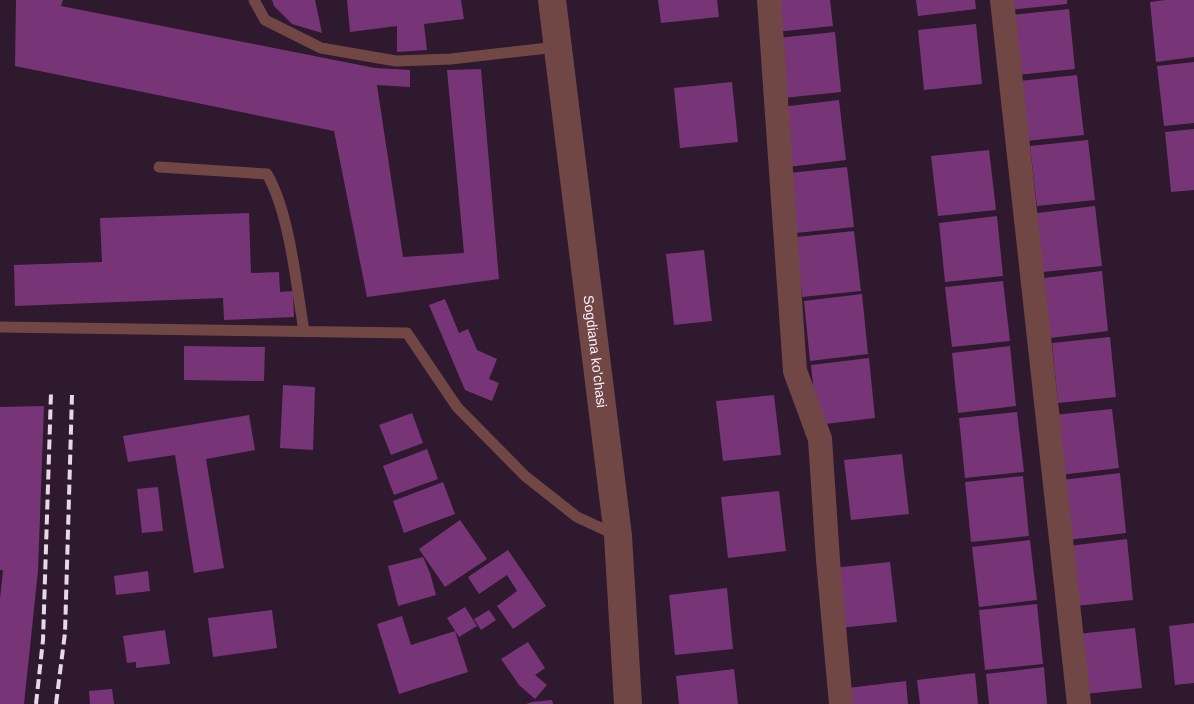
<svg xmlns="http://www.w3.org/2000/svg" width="1194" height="704" font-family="Arial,sans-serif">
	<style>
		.building { fill: #773577 }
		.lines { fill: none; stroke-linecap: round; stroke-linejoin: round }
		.service { stroke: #714745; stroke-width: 11 }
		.minor { stroke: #714745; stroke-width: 24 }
		.tertiary { stroke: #714745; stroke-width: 28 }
		.rail { stroke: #e7d8e7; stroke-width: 4; stroke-dasharray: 10 5; stroke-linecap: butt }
		.labels { text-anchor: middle; stroke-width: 4; stroke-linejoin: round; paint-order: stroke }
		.street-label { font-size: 14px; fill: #fdeffd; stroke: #241024 }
	</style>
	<rect width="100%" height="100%" fill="#2e192e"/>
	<path class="building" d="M 16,0 L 63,0 L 61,6 L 375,68 L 410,70 L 410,87 L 377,85 L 403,257 L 464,253 L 447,70 L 481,69 L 499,279 L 367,297 L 334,131 L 15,66 Z
		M 272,0 L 315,0 L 322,33 L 292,24 L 274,6 Z
		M 347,0 L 461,0 L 464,19 L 424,24 L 427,50 L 397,52 L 397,26 L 350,32 Z
		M 658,0 L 717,0 L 719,17 L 661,23 Z
		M 772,0 L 830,0 L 833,26 L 775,32 Z
		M 916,0 L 975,0 L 976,9 L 918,16 Z
		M 1008,0 L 1067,0 L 1067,4 L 1009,10 Z
		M 1165,0 L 1194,0 L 1194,57 L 1156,62 L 1150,2 Z
		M 1069,9 L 1075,69 L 1017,75 L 1011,15 Z
		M 976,24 L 982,84 L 924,90 L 918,30 Z
		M 835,32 L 841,92 L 783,98 L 777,38 Z
		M 1194,62 L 1194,123 L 1164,126 L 1157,66 Z
		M 1077,75 L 1084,135 L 1026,141 L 1019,81 Z
		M 732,82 L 738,142 L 680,148 L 674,88 Z
		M 839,100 L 846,160 L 788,167 L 781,107 Z
		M 1194,129 L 1194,190 L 1171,192 L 1165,132 Z
		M 1088,140 L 1095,200 L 1037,206 L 1030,146 Z
		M 989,150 L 996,210 L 938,216 L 931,156 Z
		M 847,167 L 854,227 L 796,233 L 789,173 Z
		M 1095,206 L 1102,266 L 1043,272 L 1037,213 Z
		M 249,213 L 251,273 L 279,272 L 280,292 L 293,291 L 294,317 L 224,320 L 223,298 L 15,306 L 14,265 L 102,262 L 100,218 Z
		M 997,216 L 1003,276 L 945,282 L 939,223 Z
		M 854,231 L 861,291 L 802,297 L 796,237 Z
		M 704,250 L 712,321 L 674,325 L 666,254 Z
		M 1102,271 L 1108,331 L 1050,338 L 1044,278 Z
		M 1003,281 L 1010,341 L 952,347 L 945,287 Z
		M 862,294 L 868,354 L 810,361 L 804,301 Z
		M 445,299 L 459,333 L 468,329 L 477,350 L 497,359 L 489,379 L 499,383 L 492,401 L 465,390 L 429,305 Z
		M 1110,337 L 1116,397 L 1058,403 L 1052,343 Z
		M 184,346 L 265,347 L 264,381 L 184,380 Z
		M 1010,346 L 1016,406 L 958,413 L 952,353 Z
		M 869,358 L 875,418 L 817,425 L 811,365 Z
		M 283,385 L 315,387 L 313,450 L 280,448 Z
		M 774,395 L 781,455 L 723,461 L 716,401 Z
		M 44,406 L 38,571 L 24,704 L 0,704 L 0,599 L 3,570 L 0,570 L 0,407 Z
		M 1112,409 L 1119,468 L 1060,475 L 1054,415 Z
		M 1017,412 L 1024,472 L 965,478 L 959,418 Z
		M 412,413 L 423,443 L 391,455 L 379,425 Z
		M 249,415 L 255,450 L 206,459 L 224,568 L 194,573 L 175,455 L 128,462 L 123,436 Z
		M 427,449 L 438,479 L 394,495 L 383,466 Z
		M 902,454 L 909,514 L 851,520 L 844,460 Z
		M 1120,473 L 1126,533 L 1068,540 L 1062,480 Z
		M 1023,476 L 1029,536 L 971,542 L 965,482 Z
		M 443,482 L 455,514 L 404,533 L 393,501 Z
		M 158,487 L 163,531 L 142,533 L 137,489 Z
		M 779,491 L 786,551 L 728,558 L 721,497 Z
		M 460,520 L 487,559 L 445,587 L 419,549 Z
		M 1127,539 L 1133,600 L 1075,606 L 1068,546 Z
		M 1030,540 L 1037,600 L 979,607 L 972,547 Z
		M 508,550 L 546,606 L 513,629 L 497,606 L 517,591 L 507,575 L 479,594 L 468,577 Z
		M 423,557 L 430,573 L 436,595 L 398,606 L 388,566 Z
		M 890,562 L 897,622 L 839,628 L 832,568 Z
		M 148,571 L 150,591 L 116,595 L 114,576 Z
		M 727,588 L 733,649 L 675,655 L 669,595 Z
		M 1037,604 L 1043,664 L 985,670 L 979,610 Z
		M 465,607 L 477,626 L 459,637 L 447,618 Z
		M 272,610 L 277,648 L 213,657 L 208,618 Z
		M 489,610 L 496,620 L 481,630 L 474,619 Z
		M 402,616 L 411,645 L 455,631 L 468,672 L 399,694 L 377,624 Z
		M 1194,623 L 1194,683 L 1175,685 L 1169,626 Z
		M 1135,628 L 1142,688 L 1084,694 L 1077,634 Z
		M 165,630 L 170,664 L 136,668 L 136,662 L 127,663 L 123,636 Z
		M 528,642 L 545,668 L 535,675 L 547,685 L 535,699 L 519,685 L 501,659 Z
		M 1044,667 L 1047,704 L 989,704 L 986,674 Z
		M 734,669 L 738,704 L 679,704 L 676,676 Z
		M 975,673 L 978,704 L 920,704 L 917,680 Z
		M 906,681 L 908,704 L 850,704 L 848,688 Z
		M 112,689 L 114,704 L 90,704 L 89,691 Z
		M 552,700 L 553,704 L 526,704 L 532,702 Z"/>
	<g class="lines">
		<path class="service" d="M 254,0 L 265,20 L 321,48 L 396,61 L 451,59 L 557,47
			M 159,167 L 267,174 C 290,214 296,284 304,331
			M 0,327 L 407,333 L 457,407 L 525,476 L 577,517 L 616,535"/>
		<path class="minor" d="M 769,0 L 795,371 L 820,439 L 828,560 L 841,704
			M 1002,0 L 1079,704"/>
		<path class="tertiary" id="s1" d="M 552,0 L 618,536 L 628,704"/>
		<path class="rail" d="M 36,704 L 43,640 L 51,393
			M 56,704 L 65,633 L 72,395"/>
	</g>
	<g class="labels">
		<g class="street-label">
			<text dy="5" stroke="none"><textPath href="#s1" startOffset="354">Sogdiana ko'chasi</textPath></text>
		</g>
	</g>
</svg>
